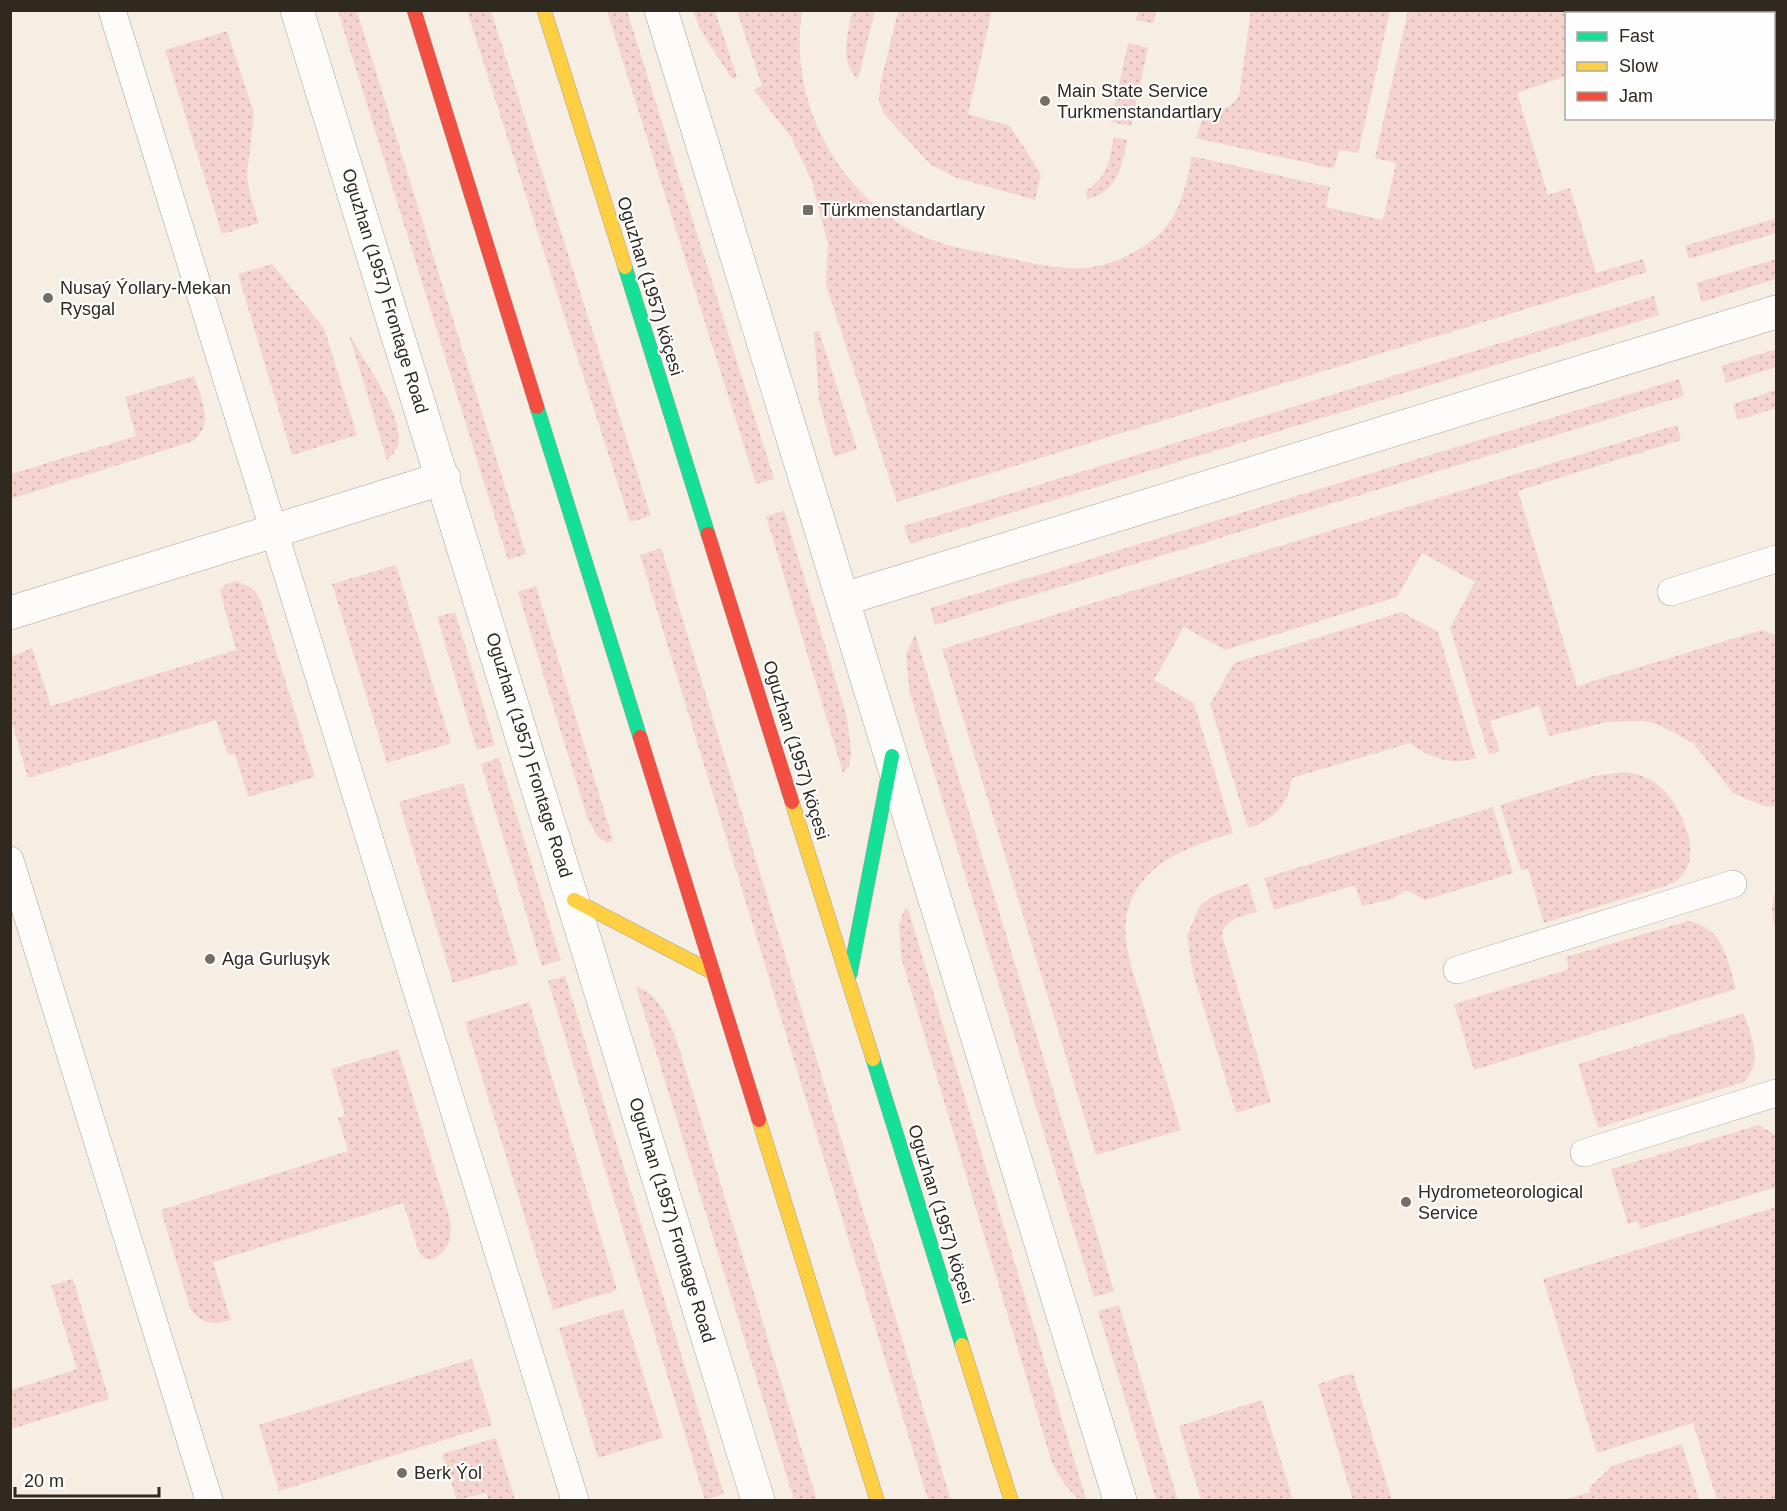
<svg xmlns="http://www.w3.org/2000/svg" width="1787" height="1511" font-family="Arial,sans-serif">
	<style>
		.grass { fill: url(#grass-dots) }
		.lines { fill: none; stroke-linecap: round; stroke-linejoin: round }
		.lane-casing { stroke: #a9a199; stroke-width: 28 }
		.street-casing { stroke: #a9a199; stroke-width: 34 }
		.fast-casing { stroke: #a9a199; stroke-width: 15 }
		.slow-casing { stroke: #a9a199; stroke-width: 15 }
		.jam-casing { stroke: #a9a199; stroke-width: 15 }
		.lane { stroke: #fefcfb; stroke-width: 27 }
		.street { stroke: #fefcfb; stroke-width: 33 }
		.fast { stroke: #16e098; stroke-width: 14 }
		.slow { stroke: #ffcf43; stroke-width: 14 }
		.jam { stroke: #f24e42; stroke-width: 14 }
		.poi-dot { fill: #756e64; stroke: #fefefe; stroke-width: 2 }
		.labels { text-anchor: middle; stroke-width: 4.5; stroke-linejoin: round; paint-order: stroke }
		.poi-label { font-size: 18px; fill: #302920; stroke: #fefefe; text-anchor: start }
		.street-label { font-size: 18px; fill: #302920; stroke: #fefefe }
	</style>
	<defs>
		<pattern id="grass-dots" width="8" height="8" patternUnits="userSpaceOnUse" patternTransform="scale(1.5)"><rect width="8" height="8" fill="#f5d4d0"/><path d="M2 2h.1M6 6h.1" fill="none" stroke="#d2b6b2" stroke-width="1.8" stroke-linecap="round"/></pattern>
	</defs>
	<rect width="100%" height="100%" fill="#f6ede3"/>
	<path class="grass" d="M 1251,10 L 1390,11 L 1358,153 L 1339,150 L 1334,169 L 1196,138 L 1202,120 L 1231,105 L 1239,96 Z
		M 338,11 L 357,11 L 526,554 L 508,560 Z
		M 467,11 L 491,11 L 651,516 L 630,522 Z
		M 607,11 L 627,11 L 774,479 L 756,484 Z
		M 693,11 L 715,11 L 737,77 L 732,79 L 701,31 Z
		M 737,11 L 802,11 C 789,96 831,182 905,227 C 938,247 978,251 1014,259 C 1062,270 1097,276 1141,248 C 1151,241 1161,234 1168,224 C 1183,205 1187,179 1192,156 L 1330,187 L 1326,207 L 1383,220 L 1396,163 L 1375,158 L 1408,11 L 1577,11 L 1577,13 L 1566,14 L 1566,76 L 1517,93 L 1548,195 L 1570,188 L 1596,273 L 1643,259 L 1647,272 L 897,502 L 826,285 L 828,244 L 811,179 L 791,137 L 754,90 L 762,86 Z
		M 852,11 L 875,11 L 858,79 C 839,62 848,33 852,11 Z
		M 898,11 L 992,11 L 968,114 L 1010,126 L 1041,174 L 1035,200 L 954,177 L 930,164 L 884,114 L 879,101 L 880,85 Z
		M 1138,11 L 1156,11 L 1153,23 L 1136,20 Z
		M 1754,11 L 1776,11 L 1776,83 L 1774,73 L 1774,14 L 1755,13 Z
		M 227,31 L 254,113 L 247,175 L 249,191 L 259,223 L 222,234 L 165,50 Z
		M 1128,43 L 1148,48 L 1131,126 L 1111,122 Z
		M 1114,137 L 1127,140 C 1122,166 1117,193 1087,199 L 1086,191 C 1109,175 1108,164 1114,137 Z
		M 1776,218 L 1776,233 L 1689,259 L 1685,246 Z
		M 1776,259 L 1776,279 L 1702,302 L 1696,283 Z
		M 272,264 L 324,328 L 357,435 L 292,455 L 238,274 Z
		M 1654,296 L 1659,315 L 910,544 L 904,526 Z
		M 819,331 L 857,449 L 834,457 L 819,400 L 814,332 Z
		M 349,334 C 363,360 405,415 398,445 C 396,451 391,455 387,460 Z
		M 1776,349 L 1776,367 L 1726,383 L 1721,366 Z
		M 194,376 C 201,397 215,424 193,441 L 11,499 L 11,474 L 136,436 L 125,397 Z
		M 1679,379 L 1684,396 L 935,625 L 930,608 Z
		M 1776,390 L 1776,408 L 1738,420 L 1733,404 Z
		M 1677,425 L 1681,440 L 1518,491 L 1577,686 L 1762,630 L 1776,635 L 1776,807 L 1763,806 L 1733,793 L 1693,743 L 1659,725 L 1644,721 L 1607,722 L 1549,736 L 1539,706 L 1490,721 L 1500,751 L 1489,755 L 1450,628 L 1475,582 L 1422,553 L 1397,597 L 1225,650 L 1184,627 L 1154,680 L 1194,703 L 1233,833 C 1179,849 1120,872 1126,941 C 1129,964 1138,986 1144,1007 C 1156,1048 1169,1089 1181,1130 L 1096,1155 L 942,649 Z
		M 784,511 L 847,717 L 851,754 L 849,765 L 843,773 L 766,516 Z
		M 661,548 L 951,1500 L 928,1500 L 640,555 Z
		M 396,565 L 451,743 L 387,763 L 332,584 Z
		M 237,581 L 252,588 L 260,599 L 315,777 L 248,797 L 235,754 L 228,755 L 216,720 L 28,778 L 11,720 L 11,657 L 32,648 L 51,706 L 236,650 L 220,591 L 226,584 Z
		M 536,586 L 613,840 L 607,843 L 598,837 L 588,820 L 518,592 Z
		M 455,612 L 495,745 L 477,750 L 437,617 Z
		M 1402,612 L 1438,632 L 1476,758 C 1451,766 1430,758 1410,743 L 1292,778 C 1287,806 1276,819 1248,828 L 1210,704 L 1234,663 Z
		M 915,634 L 1114,1291 L 1094,1297 L 910,694 L 906,655 Z
		M 499,758 L 561,960 L 542,966 L 481,764 Z
		M 1626,772 C 1637,774 1648,777 1657,784 C 1683,804 1711,869 1668,885 L 1544,923 L 1528,869 L 1521,870 L 1500,805 L 1594,776 Z
		M 463,783 L 518,964 L 453,983 L 399,802 Z
		M 1493,807 L 1513,873 L 1425,900 L 1406,890 L 1393,899 L 1362,906 L 1355,885 L 1274,910 L 1264,878 Z
		M 1248,883 L 1257,912 C 1243,916 1224,919 1222,935 L 1271,1102 L 1236,1113 L 1193,973 L 1187,936 L 1199,907 L 1211,897 Z
		M 1776,884 L 1776,936 L 1772,910 Z
		M 905,909 L 908,909 L 1086,1499 L 1080,1500 C 1067,1489 1058,1476 1051,1460 L 901,957 L 899,924 Z
		M 1688,921 C 1724,927 1727,959 1736,989 L 1474,1070 L 1454,1004 L 1569,969 L 1566,957 Z
		M 565,976 L 724,1494 L 705,1500 L 548,981 Z
		M 636,987 C 659,992 669,1022 677,1041 L 817,1500 L 794,1500 Z
		M 529,1002 L 617,1290 L 553,1310 L 465,1022 Z
		M 1744,1013 C 1751,1037 1764,1061 1744,1082 L 1598,1128 L 1578,1064 Z
		M 398,1049 L 450,1219 C 452,1238 450,1250 432,1260 L 424,1258 L 419,1252 L 403,1203 L 213,1262 L 231,1320 C 213,1325 201,1325 190,1308 L 161,1210 L 348,1151 L 338,1118 L 345,1115 L 331,1069 Z
		M 1759,1125 L 1776,1135 L 1776,1187 L 1640,1229 L 1638,1221 L 1628,1224 L 1611,1169 Z
		M 1776,1207 L 1776,1500 L 1717,1500 L 1693,1423 L 1597,1453 L 1543,1279 Z
		M 73,1279 L 109,1399 L 11,1429 L 11,1390 L 77,1369 L 51,1285 Z
		M 1119,1305 L 1178,1500 L 1156,1500 L 1098,1311 Z
		M 623,1309 L 663,1438 L 598,1458 L 559,1328 Z
		M 472,1359 L 492,1425 L 279,1491 L 259,1425 Z
		M 1353,1373 L 1392,1500 L 1353,1500 L 1318,1384 Z
		M 1262,1400 L 1293,1500 L 1201,1500 L 1179,1426 Z
		M 496,1438 L 515,1500 L 489,1500 L 486,1493 L 457,1500 L 442,1454 Z
		M 1682,1444 L 1699,1500 L 1563,1500 L 1590,1492 L 1589,1488 L 1612,1466 Z"/>
	<g class="lines">
		<g class="lane-casing">
			<path id="lane" d="M 112,10 L 575,1500
				M 1671,592 L 1776,559
				M 10,860 L 209,1500
				M 1457,970 L 1733,884
				M 1584,1153 L 1776,1093"/>
		</g>
		<g class="street-casing">
			<path id="street" d="M 297,10 L 758,1500
				M 661,10 L 1120,1500
				M 844,599 L 1776,312
				M 10,613 L 444,478"/>
		</g>
		<g class="fast-casing">
			<path id="fast" d="M 625,267 L 708,534
				M 537,407 L 640,737
				M 850,974 L 892,756
				M 873,1059 L 962,1345"/>
		</g>
		<g class="slow-casing">
			<path id="slow" d="M 544,10 L 625,267
				M 792,802 L 873,1059
				M 574,900 L 712,972
				M 759,1120 L 877,1500
				M 962,1345 L 1011,1500"/>
		</g>
		<g class="jam-casing">
			<path id="jam" d="M 414,10 L 537,407
				M 708,534 L 792,802
				M 640,737 L 759,1120"/>
		</g>
		<use href="#lane" class="lane"/>
		<use href="#street" class="street"/>
		<use href="#fast" class="fast"/>
		<use href="#slow" class="slow"/>
		<use href="#jam" class="jam"/>
	</g>
	<g class="poi-dot">
		<circle cx="1045" cy="101" r="6"/>
		<rect x="802" y="204" width="12" height="12" rx="3"/>
		<circle cx="48" cy="298" r="6"/>
		<circle cx="210" cy="959" r="6"/>
		<circle cx="1406" cy="1202" r="6"/>
		<circle cx="402" cy="1473" r="6"/>
	</g>
	<g class="labels">
		<g class="poi-label">
			<text x="1057" y="97">Main State Service<tspan x="1057" dy="21">Turkmenstandartlary</tspan></text>
			<text x="820" y="216">Türkmenstandartlary</text>
			<text x="60" y="294">Nusaý Ýollary-Mekan<tspan x="60" dy="21">Rysgal</tspan></text>
			<text x="222" y="965">Aga Gurluşyk</text>
			<text x="1418" y="1198">Hydrometeorological<tspan x="1418" dy="21">Service</tspan></text>
			<text x="414" y="1479">Berk Ýol</text>
		</g>
		<g class="street-label">
			<text transform="translate(650 286) rotate(73)" y="6">Oguzhan (1957) köçesi</text>
			<text transform="translate(385 291) rotate(73)" y="6">Oguzhan (1957) Frontage Road</text>
			<text transform="translate(796 750) rotate(73)" y="6">Oguzhan (1957) köçesi</text>
			<text transform="translate(529 755) rotate(73)" y="6">Oguzhan (1957) Frontage Road</text>
			<text transform="translate(941 1214) rotate(73)" y="6">Oguzhan (1957) köçesi</text>
			<text transform="translate(672 1220) rotate(73)" y="6">Oguzhan (1957) Frontage Road</text>
		</g>
	</g>
	<rect width="1787" height="1511" fill="none" stroke="#302920" stroke-width="24"/>
	<rect x="1565" y="12" width="210" height="108" fill="#fefefe" stroke="#aca9a5" stroke-width="1.5"/>
	<rect x="1577" y="32" width="30" height="9" fill="#16e098" stroke="#aca9a5" stroke-width="1.5"/>
	<text x="1619" y="42" font-size="18" fill="#302920">Fast</text>
	<rect x="1577" y="62" width="30" height="9" fill="#ffcf43" stroke="#aca9a5" stroke-width="1.5"/>
	<text x="1619" y="72" font-size="18" fill="#302920">Slow</text>
	<rect x="1577" y="92" width="30" height="9" fill="#f24e42" stroke="#aca9a5" stroke-width="1.5"/>
	<text x="1619" y="102" font-size="18" fill="#302920">Jam</text>
	<path d="M15 1487v9h144v-9" fill="none" stroke="#302920" stroke-width="3"/>
	<text x="24" y="1487" font-size="18" fill="#302920" stroke="#fefefe" stroke-width="4.5" paint-order="stroke">20 m</text>
</svg>
